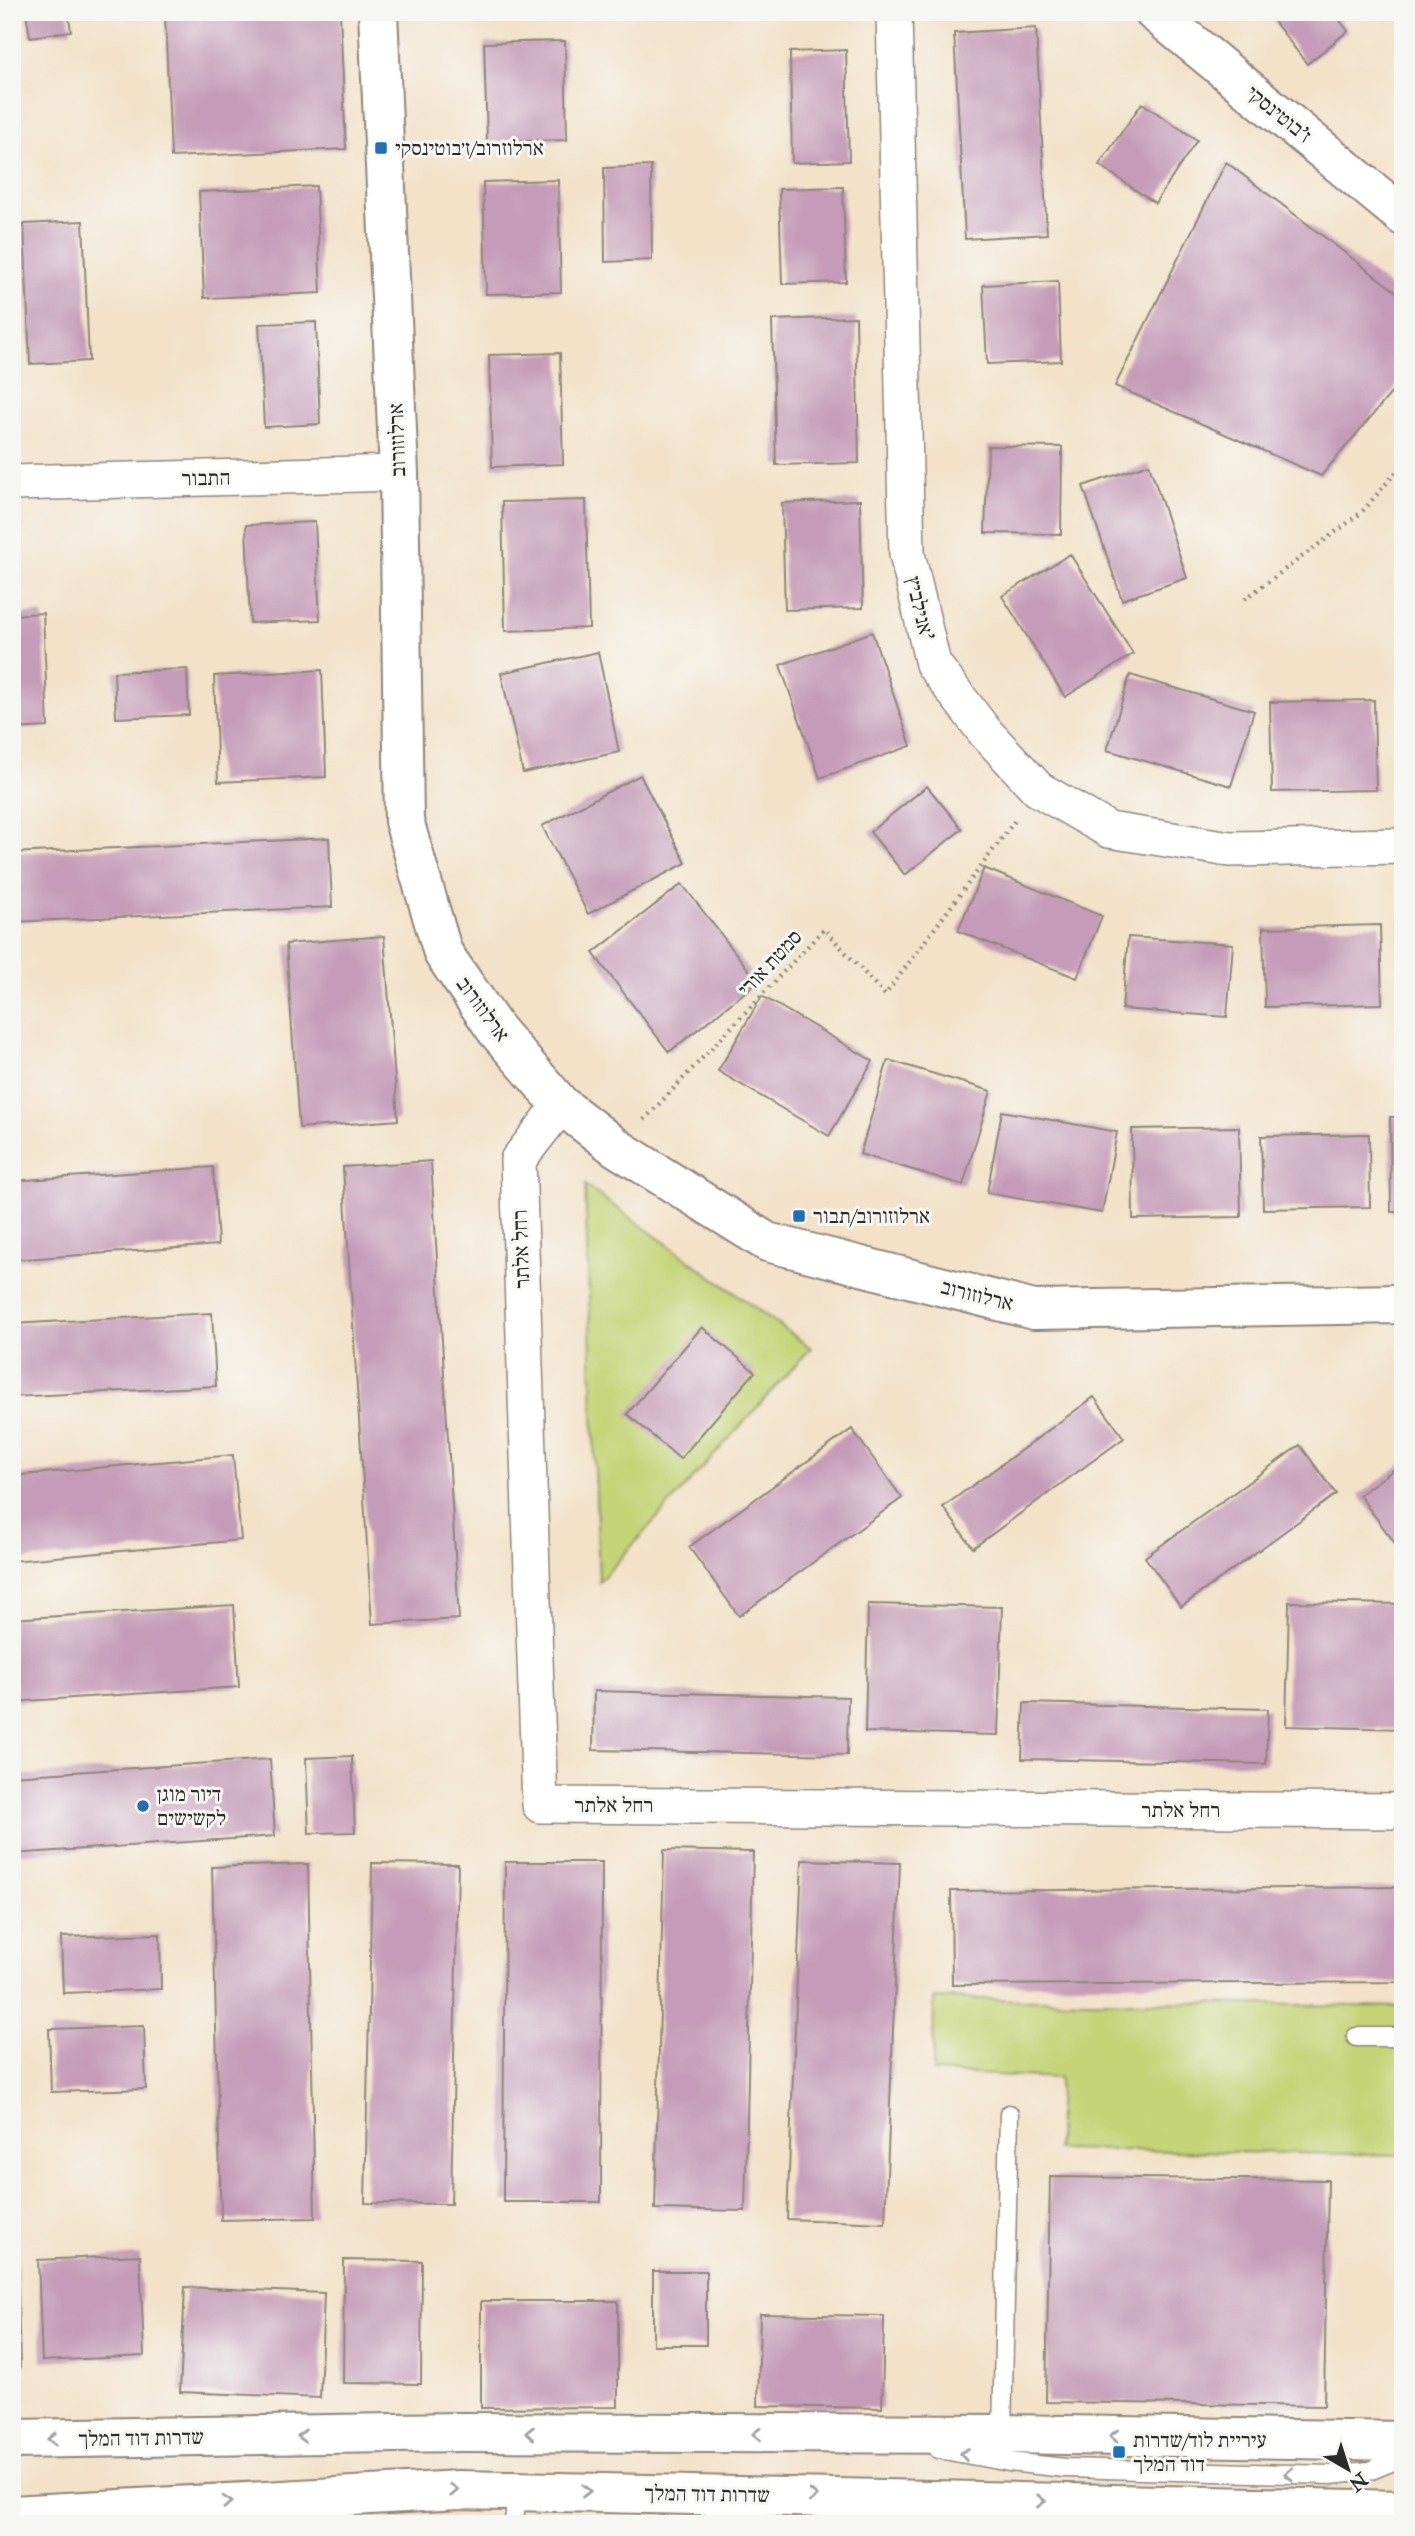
<svg xmlns="http://www.w3.org/2000/svg" width="1415" height="2536" font-family="'IM FELL Double Pica','Frank Ruhl Libre',serif">
	<style>
		.green { fill: #c4d477; stroke: #788051; stroke-width: 2 }
		.building { fill: #c49bb8 }
		.lines { fill: none; stroke-linecap: round; stroke-linejoin: round }
		.lane-casing { stroke: #8f867a; stroke-width: 21 }
		.street-casing { stroke: #8f867a; stroke-width: 38 }
		.secondary-casing { stroke: #8f867a; stroke-width: 42 }
		.path { stroke: #8f867a; stroke-width: 4.5; stroke-dasharray: 2 5; stroke-linecap: butt }
		.lane { stroke: #fff; stroke-width: 18 }
		.street { stroke: #fff; stroke-width: 35 }
		.secondary { stroke: #fff; stroke-width: 38 }
		.oneway { stroke: #a0a0a0 }
		.poi-dot { fill: #1f6fb2; stroke: #f6f6f2; stroke-width: 2.5 }
		.labels { text-anchor: middle; stroke-width: 6; stroke-linejoin: round; paint-order: stroke }
		.street-label { font-size: 21px; fill: #2b2b2b; stroke: #f6f6f2 }
		.poi-label { font-size: 21px; fill: #2b2b2b; stroke: #f6f6f2; text-anchor: start }
	</style>
	<rect width="100%" height="100%" fill="#f6f6f2"/>
	<filter id="ink" filterUnits="userSpaceOnUse"><feTurbulence type="fractalNoise" baseFrequency=".0143" numOctaves="2"/><feDisplacementMap in="SourceGraphic" scale="14" xChannelSelector="R" yChannelSelector="G"/><feConvolveMatrix kernelMatrix="1 2 1 2 8 2 1 2 1" color-interpolation-filters="sRGB"/></filter>
	<filter id="wash" filterUnits="userSpaceOnUse"><feTurbulence type="fractalNoise" baseFrequency=".00686" numOctaves="4" result="noise"/><feDisplacementMap in="SourceGraphic" scale="28" xChannelSelector="R" yChannelSelector="G"/><feGaussianBlur stdDeviation="1.57" result="paint"/><feColorMatrix in="noise" values="0 0 0 0 0 0 0 0 0 0 0 0 0 0 0 0 0 1.4 0 .05"/><feComposite in="paint" operator="in"/></filter>
	<g filter="url(#wash)">
		<rect width="100%" height="100%" fill="#f3e1c8"/>
		<path class="green" d="M 585,1185 L 811,1348 L 599,1582 Z
			M 934,1998 L 1403,2007 L 1403,2155 L 1057,2149 L 1059,2078 L 933,2072 Z"/>
		<g id="blocks">
			<path class="building" d="M 26,12 L 68,12 L 71,31 L 30,37 Z
				M 248,12 L 340,12 L 346,149 L 171,157 L 165,16 Z
				M 1267,12 L 1333,12 L 1348,31 L 1307,64 Z
				M 1036,28 L 1047,234 L 965,239 L 954,33 Z
				M 565,41 L 567,140 L 487,142 L 484,43 Z
				M 846,50 L 849,161 L 792,163 L 790,52 Z
				M 1142,103 L 1197,140 L 1155,203 L 1099,165 Z
				M 1226,162 L 1403,297 L 1403,379 L 1321,476 L 1115,386 Z
				M 651,166 L 652,260 L 605,262 L 604,168 Z
				M 558,180 L 561,292 L 486,294 L 483,182 Z
				M 316,186 L 321,293 L 204,298 L 199,192 Z
				M 843,187 L 846,282 L 782,284 L 779,189 Z
				M 83,221 L 89,361 L 30,364 L 24,224 Z
				M 1058,281 L 1061,361 L 987,364 L 983,285 Z
				M 856,317 L 859,463 L 776,465 L 772,320 Z
				M 316,322 L 320,424 L 264,427 L 259,324 Z
				M 560,353 L 563,464 L 492,467 L 489,355 Z
				M 988,446 L 1062,447 L 1061,534 L 985,533 Z
				M 1149,464 L 1187,578 L 1122,600 L 1083,486 Z
				M 586,500 L 589,628 L 505,631 L 502,502 Z
				M 860,500 L 863,608 L 785,610 L 782,503 Z
				M 315,522 L 320,620 L 250,623 L 246,525 Z
				M 1070,554 L 1133,654 L 1065,697 L 1002,596 Z
				M 43,613 L 48,727 L 12,729 L 12,615 Z
				M 872,632 L 911,746 L 820,778 L 780,665 Z
				M 598,652 L 619,752 L 523,773 L 501,673 Z
				M 187,669 L 189,715 L 116,718 L 114,672 Z
				M 322,670 L 326,777 L 218,782 L 214,676 Z
				M 1130,675 L 1254,711 L 1231,786 L 1107,750 Z
				M 1374,700 L 1376,790 L 1272,792 L 1270,702 Z
				M 640,775 L 686,863 L 588,914 L 542,826 Z
				M 927,786 L 962,829 L 905,875 L 870,832 Z
				M 329,838 L 332,907 L 12,922 L 12,853 Z
				M 984,868 L 1102,916 L 1077,978 L 958,931 Z
				M 682,884 L 758,982 L 669,1052 L 593,953 Z
				M 1400,922 L 1403,922 L 1403,1000 L 1400,1000 Z
				M 1380,925 L 1382,1004 L 1265,1007 L 1263,928 Z
				M 384,936 L 398,1120 L 299,1128 L 286,944 Z
				M 1128,937 L 1233,944 L 1227,1017 L 1122,1009 Z
				M 762,996 L 873,1061 L 829,1136 L 718,1071 Z
				M 888,1060 L 991,1091 L 963,1185 L 860,1154 Z
				M 1002,1111 L 1117,1132 L 1102,1213 L 987,1193 Z
				M 1390,1117 L 1403,1117 L 1403,1212 L 1391,1212 Z
				M 1239,1127 L 1241,1217 L 1133,1219 L 1132,1129 Z
				M 1369,1134 L 1370,1207 L 1263,1209 L 1261,1136 Z
				M 431,1161 L 459,1619 L 372,1624 L 343,1167 Z
				M 213,1167 L 218,1245 L 12,1260 L 12,1181 Z
				M 212,1313 L 216,1386 L 12,1397 L 12,1324 Z
				M 702,1327 L 755,1372 L 680,1459 L 627,1414 Z
				M 1094,1397 L 1124,1438 L 973,1548 L 943,1507 Z
				M 852,1429 L 902,1498 L 739,1616 L 689,1547 Z
				M 1300,1445 L 1336,1494 L 1181,1607 L 1145,1557 Z
				M 233,1455 L 241,1540 L 12,1561 L 12,1476 Z
				M 1403,1463 L 1403,1554 L 1359,1495 Z
				M 1289,1602 L 1403,1604 L 1403,1729 L 1286,1726 Z
				M 868,1604 L 1002,1607 L 998,1735 L 865,1732 Z
				M 234,1605 L 239,1687 L 12,1702 L 12,1619 Z
				M 594,1691 L 848,1697 L 847,1755 L 593,1750 Z
				M 1024,1703 L 1268,1709 L 1266,1764 L 1022,1759 Z
				M 352,1756 L 355,1832 L 309,1833 L 306,1758 Z
				M 270,1759 L 275,1836 L 12,1854 L 12,1776 Z
				M 664,1850 L 753,1852 L 745,2211 L 655,2209 Z
				M 802,1860 L 900,1863 L 885,2223 L 787,2219 Z
				M 505,1862 L 602,1862 L 601,2202 L 503,2202 Z
				M 372,1863 L 458,1864 L 451,2204 L 365,2203 Z
				M 308,1864 L 315,2218 L 221,2220 L 212,1867 Z
				M 1403,1887 L 1403,1982 L 952,1985 L 951,1891 Z
				M 160,1934 L 161,1989 L 63,1993 L 61,1937 Z
				M 144,2026 L 146,2089 L 51,2092 L 49,2029 Z
				M 1050,2177 L 1328,2180 L 1324,2406 L 1046,2402 Z
				M 12,2183 L 15,2183 L 20,2368 L 12,2368 Z
				M 140,2255 L 144,2356 L 42,2361 L 38,2260 Z
				M 344,2260 L 422,2261 L 421,2384 L 343,2383 Z
				M 653,2271 L 706,2271 L 706,2345 L 653,2345 Z
				M 185,2287 L 324,2293 L 320,2398 L 180,2392 Z
				M 481,2301 L 618,2301 L 618,2407 L 481,2408 Z
				M 760,2314 L 884,2316 L 882,2408 L 758,2406 Z"/>
		</g>
	</g>
	<g filter="url(#ink)">
		<use href="#blocks" fill-opacity="0" stroke="#8f867a" stroke-width="2"/>
		<g class="lines">
			<g class="lane-casing">
				<path id="lane" d="M 1356,2037 L 1403,2037
					M 1002,2434 L 1009,2114
					M 938,2449 L 1009,2462 L 1065,2468 L 1331,2475 L 1369,2471 L 1403,2457
					M 514,2524 L 517,2490"/>
			</g>
			<g class="street-casing">
				<path id="street" d="M 894,12 L 907,554 L 933,664 L 985,732 L 1038,789 L 1109,830 L 1230,849 L 1403,846
					M 12,483 L 399,473
					M 561,1105 L 518,1160 L 540,1805 L 1403,1811"/>
			</g>
			<g class="secondary-casing">
				<path id="secondary" d="M 378,12 L 399,473 L 404,821 L 443,953 L 496,1030 L 561,1105 L 617,1148 L 767,1242 L 1034,1310 L 1403,1304
					M 1154,12 L 1403,216
					M 12,2439 L 461,2432 L 1002,2434 L 1403,2441
					M 12,2515 L 459,2490 L 1403,2510"/>
			</g>
			<path class="path" d="M 1245,599 L 1361,513 L 1403,464
				M 644,1120 L 824,929 L 885,995 L 1017,818"/>
			<use href="#lane" class="lane"/>
			<use href="#street" class="street"/>
			<use href="#secondary" class="secondary"/>
		</g>
		<defs><path id="oneway-chevron" d="M-2-3.5L2.5 0L-2 3.5" fill="none" stroke-width="1.6" stroke-linecap="round" stroke-linejoin="round" transform="scale(1.75)"/></defs>
		<g class="oneway">
			<use href="#oneway-chevron" transform="translate(530 2433) rotate(-180)"/>
			<use href="#oneway-chevron" transform="translate(757 2434) rotate(-180)"/>
			<use href="#oneway-chevron" transform="translate(302 2436) rotate(179)"/>
			<use href="#oneway-chevron" transform="translate(1114 2436) rotate(-179)"/>
			<use href="#oneway-chevron" transform="translate(52 2439) rotate(179)"/>
			<use href="#oneway-chevron" transform="translate(964 2454) rotate(-170)"/>
			<use href="#oneway-chevron" transform="translate(1289 2474) rotate(-179)"/>
			<use href="#oneway-chevron" transform="translate(454 2490) rotate(-2)"/>
			<use href="#oneway-chevron" transform="translate(586 2491) rotate(1)"/>
			<use href="#oneway-chevron" transform="translate(813 2496) rotate(1)"/>
			<use href="#oneway-chevron" transform="translate(1041 2501) rotate(1)"/>
			<use href="#oneway-chevron" transform="translate(227 2502) rotate(-4)"/>
		</g>
	</g>
	<g class="poi-dot">
		<rect x="374" y="141" width="14" height="14" rx="3.5"/>
		<rect x="792" y="1209" width="14" height="14" rx="3.5"/>
		<circle cx="143" cy="1806" r="7"/>
		<rect x="1112" y="2445" width="14" height="14" rx="3.5"/>
	</g>
	<g class="labels">
		<g class="street-label">
			<text transform="translate(1279 114) rotate(39)" y="7">ז'בוטינסקי</text>
			<text transform="translate(397 440) rotate(-92)" y="7">ארלוזורוב</text>
			<text transform="translate(206 478) rotate(-1)" y="7">התבור</text>
			<text transform="translate(920 608) rotate(77)" y="7">אנילביץ'</text>
			<text transform="translate(770 963) rotate(-47)" y="7">סמטת אורי</text>
			<text transform="translate(483 1009) rotate(54)" y="7">ארלוזורוב</text>
			<text transform="translate(521 1249) rotate(-92)" y="7">רחל אלתר</text>
			<text transform="translate(977 1295) rotate(14)" y="7">ארלוזורוב</text>
			<text x="614" y="1812">רחל אלתר</text>
			<text x="1181" y="1817">רחל אלתר</text>
			<text transform="translate(141 2438) rotate(-1)" y="7">שדרות דוד המלך</text>
			<text transform="translate(707 2494) rotate(1)" y="7">שדרות דוד המלך</text>
		</g>
		<g class="poi-label">
			<text x="395" y="155">ארלוזרוב/ז׳בוטינסקי</text>
			<text x="813" y="1223">ארלוזורוב/תבור</text>
			<text x="157" y="1801">דיור מוגן<tspan x="157" dy="24">לקשישים</tspan></text>
			<text x="1133" y="2447">עיריית לוד/שדרות<tspan x="1133" dy="24">דוד המלך</tspan></text>
		</g>
	</g>
	<rect width="1415" height="2536" fill="none" stroke="#f6f6f2" stroke-width="42"/>
	<g transform="translate(1348 2469) rotate(141)" stroke="#f6f6f2" stroke-width="5" paint-order="stroke">
	<path d="M0-5L12 26L0 18L-12 26Z" fill="#2b2b2b"/>
	<text y="-10" font-size="19" font-weight="bold" text-anchor="middle" fill="#2b2b2b">N</text>
	</g>
</svg>
